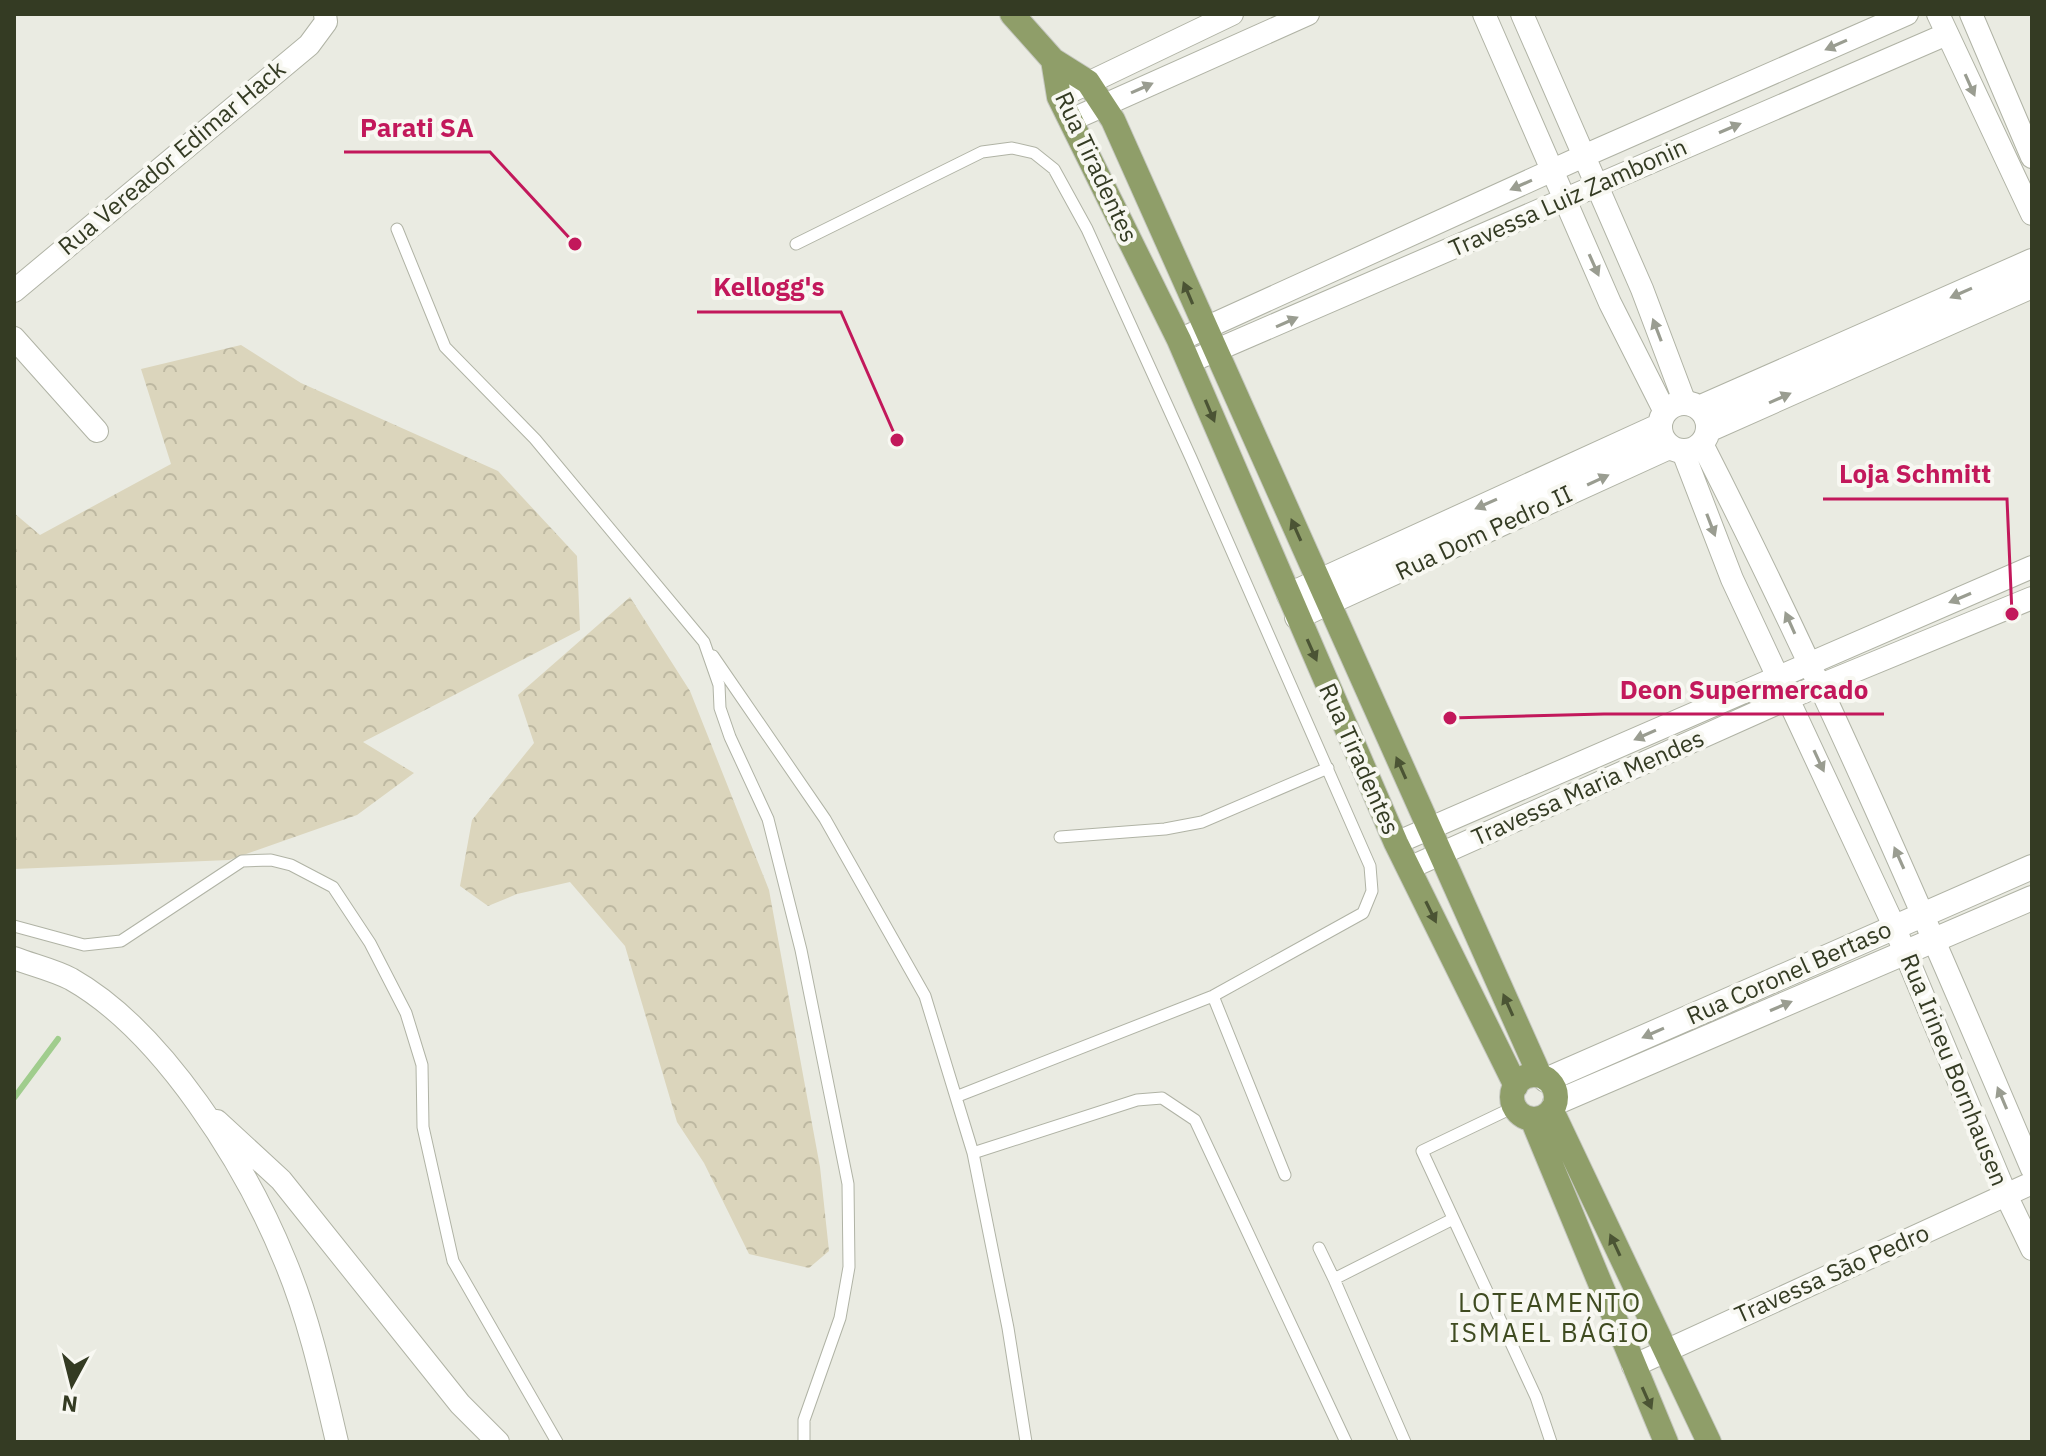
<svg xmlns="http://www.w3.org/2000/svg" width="2046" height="1456" font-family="'IBM Plex Sans',sans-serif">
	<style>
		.forest { fill: url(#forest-crowns) }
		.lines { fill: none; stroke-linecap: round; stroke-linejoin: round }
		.stream { stroke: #a0cd8d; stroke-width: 6 }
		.service-casing { stroke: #b0b3a5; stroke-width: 13 }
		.minor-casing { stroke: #b0b3a5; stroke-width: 24 }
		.tertiary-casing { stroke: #b0b3a5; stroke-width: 26 }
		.primary-casing { stroke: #c6c8c1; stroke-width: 26 }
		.service { stroke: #fff; stroke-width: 11 }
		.minor { stroke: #fff; stroke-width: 22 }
		.tertiary { stroke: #fff; stroke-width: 24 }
		.primary { stroke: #8f9e69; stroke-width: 24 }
		.oneway { fill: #9a9d91 }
		.oneway2 { fill: #4b5434 }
		.labels { text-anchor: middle; stroke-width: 8; stroke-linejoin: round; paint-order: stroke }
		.street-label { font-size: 24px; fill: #343b23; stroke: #f8f8f2 }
		.neighbourhood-label { font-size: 26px; letter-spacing: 2px; fill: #3f4b20; stroke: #f8f8f2 }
		.leader { fill: none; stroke: #c2185b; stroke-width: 3 }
		.callout-dot { fill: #c2185b; stroke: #f8f8f2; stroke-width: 3 }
		.callout-label { font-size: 26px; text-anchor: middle; font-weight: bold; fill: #c2185b; stroke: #f8f8f2; stroke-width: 8; stroke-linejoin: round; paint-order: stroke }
	</style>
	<defs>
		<pattern id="forest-crowns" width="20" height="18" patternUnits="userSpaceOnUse" patternTransform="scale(2)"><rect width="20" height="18" fill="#dbd5bc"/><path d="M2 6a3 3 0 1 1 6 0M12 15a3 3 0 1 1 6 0" fill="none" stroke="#bdb8a1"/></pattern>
	</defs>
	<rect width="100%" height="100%" fill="#eaebe2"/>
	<path class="forest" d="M 241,345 L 301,383 L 498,471 L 577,556 L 580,630 L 363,742 L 414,773 L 357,815 L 229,860 L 14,869 L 14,513 L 40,535 L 171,464 L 141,369 Z
		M 630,597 L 690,691 L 769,890 L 820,1167 L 829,1251 L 809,1268 L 749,1254 L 704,1163 L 677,1122 L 625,946 L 570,882 L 517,894 L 488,906 L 460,886 L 472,820 L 534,743 L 518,695 Z"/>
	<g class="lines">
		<path class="stream" d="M 14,1098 L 58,1039"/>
		<g class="service-casing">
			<path id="service" d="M 397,229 L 445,347 L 535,439 L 704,642 L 719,685 L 720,708 L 730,737 L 768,819 L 801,950 L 848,1184 L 849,1267 L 840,1318 L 804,1420 L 804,1442
				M 796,244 L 982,152 L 1012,148 L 1034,153 L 1054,169 L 1087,229 L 1191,458 L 1370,866 L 1372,891 L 1363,913 L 1213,996 L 958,1096
				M 713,656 L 825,819 L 925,996 L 973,1153
				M 1060,837 L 1165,829 L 1202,822 L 1328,768
				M 14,926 L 84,945 L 121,941 L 242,861 L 271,860 L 291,865 L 333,887 L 370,943 L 406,1013 L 422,1065 L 423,1127 L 453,1261 L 557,1442
				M 1213,996 L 1285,1175
				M 1514,1107 L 1422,1151 L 1536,1397 L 1551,1442
				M 1319,1248 L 1334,1279
				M 1026,1442 L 1008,1328 L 973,1153 L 1137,1100 L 1162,1098 L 1195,1120 L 1346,1442
				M 1405,1442 L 1334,1279 L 1453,1219"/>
		</g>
		<g class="minor-casing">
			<path id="minor" d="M 1484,14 L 1610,303 L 1665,412
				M 1522,14 L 1642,289 L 1685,403
				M 1938,14 L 2032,214
				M 1971,14 L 2032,157
				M 1059,97 L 1232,14
				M 1071,120 L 1308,14
				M 14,291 L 309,45 L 326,22 L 325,14
				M 14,338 L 97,431
				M 1179,340 L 1586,155 L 1907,14
				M 1189,362 L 1947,34
				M 1702,444 C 1823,681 1928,924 2032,1169
				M 1683,452 L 1732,579 L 1894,926 L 2006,1195 L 2032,1249
				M 1396,843 L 2032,567
				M 1409,868 L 1789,698 L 2032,598
				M 14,958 C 32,965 54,970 71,979 C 163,1031 246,1165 285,1261 C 309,1318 323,1382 337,1442
				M 217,1121 L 281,1180 L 460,1404 L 498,1442
				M 1633,1366 L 2032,1183"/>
		</g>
		<g class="tertiary-casing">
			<path id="tertiary" d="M1660 427a24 24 0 1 1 48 0a24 24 0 1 1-48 0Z
				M 1699,408 L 2032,261
				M 1708,430 L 2032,286
				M 1289,595 L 1659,426
				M 1297,617 L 1669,447
				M 1546,1080 L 2032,867
				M 1555,1103 L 2032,898"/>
		</g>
		<g class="primary-casing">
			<path id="primary" d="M 1012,14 L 1053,60 L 1088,82 L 1113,120 L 1540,1076
				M 1053,60 L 1059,97 L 1179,340 L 1396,843 L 1516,1086
				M1512 1097a22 22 0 1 1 44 0a22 22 0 1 1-44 0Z
				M 1552,1111 L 1709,1442
				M 1532,1119 L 1666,1442"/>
		</g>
		<use href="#service" class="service"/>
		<use href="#minor" class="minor"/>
		<use href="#tertiary" class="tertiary"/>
		<use href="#primary" class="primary"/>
	</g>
	<defs><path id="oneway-solid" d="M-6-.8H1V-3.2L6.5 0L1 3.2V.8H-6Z" transform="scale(2)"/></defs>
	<g class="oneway">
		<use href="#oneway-solid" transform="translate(1836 45) rotate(156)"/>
		<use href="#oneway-solid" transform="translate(1970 85) rotate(66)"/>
		<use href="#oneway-solid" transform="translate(1142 88) rotate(-24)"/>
		<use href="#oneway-solid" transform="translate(1730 128) rotate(-23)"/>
		<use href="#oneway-solid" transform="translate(1521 185) rotate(156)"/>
		<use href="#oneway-solid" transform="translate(1594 265) rotate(66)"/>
		<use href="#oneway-solid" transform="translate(1961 293) rotate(156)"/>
		<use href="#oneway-solid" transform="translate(1287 322) rotate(-24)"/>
		<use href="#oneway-solid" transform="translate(1657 330) rotate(-111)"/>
		<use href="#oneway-solid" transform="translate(1780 398) rotate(-24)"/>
		<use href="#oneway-solid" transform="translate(1598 480) rotate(-25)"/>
		<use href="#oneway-solid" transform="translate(1486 504) rotate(156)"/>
		<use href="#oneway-solid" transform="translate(1711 525) rotate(69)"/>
		<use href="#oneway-solid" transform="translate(1960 598) rotate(157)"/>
		<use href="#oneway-solid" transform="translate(1790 623) rotate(-114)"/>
		<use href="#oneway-solid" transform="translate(1645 735) rotate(156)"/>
		<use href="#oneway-solid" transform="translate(1819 761) rotate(65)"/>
		<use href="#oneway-solid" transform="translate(1899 858) rotate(-114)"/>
		<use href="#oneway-solid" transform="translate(1781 1006) rotate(-23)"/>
		<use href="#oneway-solid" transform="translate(1653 1033) rotate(156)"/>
		<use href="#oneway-solid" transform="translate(2002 1098) rotate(-113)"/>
	</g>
	<g class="oneway2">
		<use href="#oneway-solid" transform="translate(1188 293) rotate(-113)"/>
		<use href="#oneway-solid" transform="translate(1210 411) rotate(67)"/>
		<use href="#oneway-solid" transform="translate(1296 530) rotate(-114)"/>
		<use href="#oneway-solid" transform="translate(1312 650) rotate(66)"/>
		<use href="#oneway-solid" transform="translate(1401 768) rotate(-114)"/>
		<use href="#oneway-solid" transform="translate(1431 912) rotate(64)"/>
		<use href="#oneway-solid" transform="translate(1508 1005) rotate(-114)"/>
		<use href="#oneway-solid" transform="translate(1615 1245) rotate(-115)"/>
		<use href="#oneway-solid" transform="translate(1647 1398) rotate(66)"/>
	</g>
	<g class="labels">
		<g class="street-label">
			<text transform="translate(172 158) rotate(-40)" y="8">Rua Vereador Edimar Hack</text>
			<text transform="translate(1096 167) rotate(65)" y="8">Rua Tiradentes</text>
			<text transform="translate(1568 198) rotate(-24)" y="8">Travessa Luiz Zambonin</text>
			<text transform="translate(1484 533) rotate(-25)" y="8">Rua Dom Pedro II</text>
			<text transform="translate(1359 759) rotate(66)" y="8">Rua Tiradentes</text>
			<text transform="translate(1588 788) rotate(-24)" y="8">Travessa Maria Mendes</text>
			<text transform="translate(1789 973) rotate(-24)" y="8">Rua Coronel Bertaso</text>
			<text transform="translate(1954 1070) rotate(68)" y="8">Rua Irineu Bornhausen</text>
			<text transform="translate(1832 1274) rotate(-24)" y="8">Travessa São Pedro</text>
		</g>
		<g class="neighbourhood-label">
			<text x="1550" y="1312">LOTEAMENTO<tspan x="1550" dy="30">ISMAEL BÁGIO</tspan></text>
		</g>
	</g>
	<path class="leader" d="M575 244L490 152H344M897 440L841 312H697M2012 614L2007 499H1823M1450 718L1604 714H1884"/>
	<g class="callout-dot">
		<circle cx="575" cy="244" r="8"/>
		<circle cx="897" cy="440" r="8"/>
		<circle cx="2012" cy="614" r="8"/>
		<circle cx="1450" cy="718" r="8"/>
	</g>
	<g class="callout-label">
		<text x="417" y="137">Parati SA</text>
		<text x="769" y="296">Kellogg's</text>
		<text x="1915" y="483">Loja Schmitt</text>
		<text x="1744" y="699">Deon Supermercado</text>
	</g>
	<rect width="2046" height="1456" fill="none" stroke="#343b23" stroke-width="32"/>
	<g transform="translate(72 1384) rotate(187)" stroke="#f8f8f2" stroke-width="6" paint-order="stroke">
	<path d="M0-6L14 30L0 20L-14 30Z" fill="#343b23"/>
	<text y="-12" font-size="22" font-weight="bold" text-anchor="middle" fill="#343b23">N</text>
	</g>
</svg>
